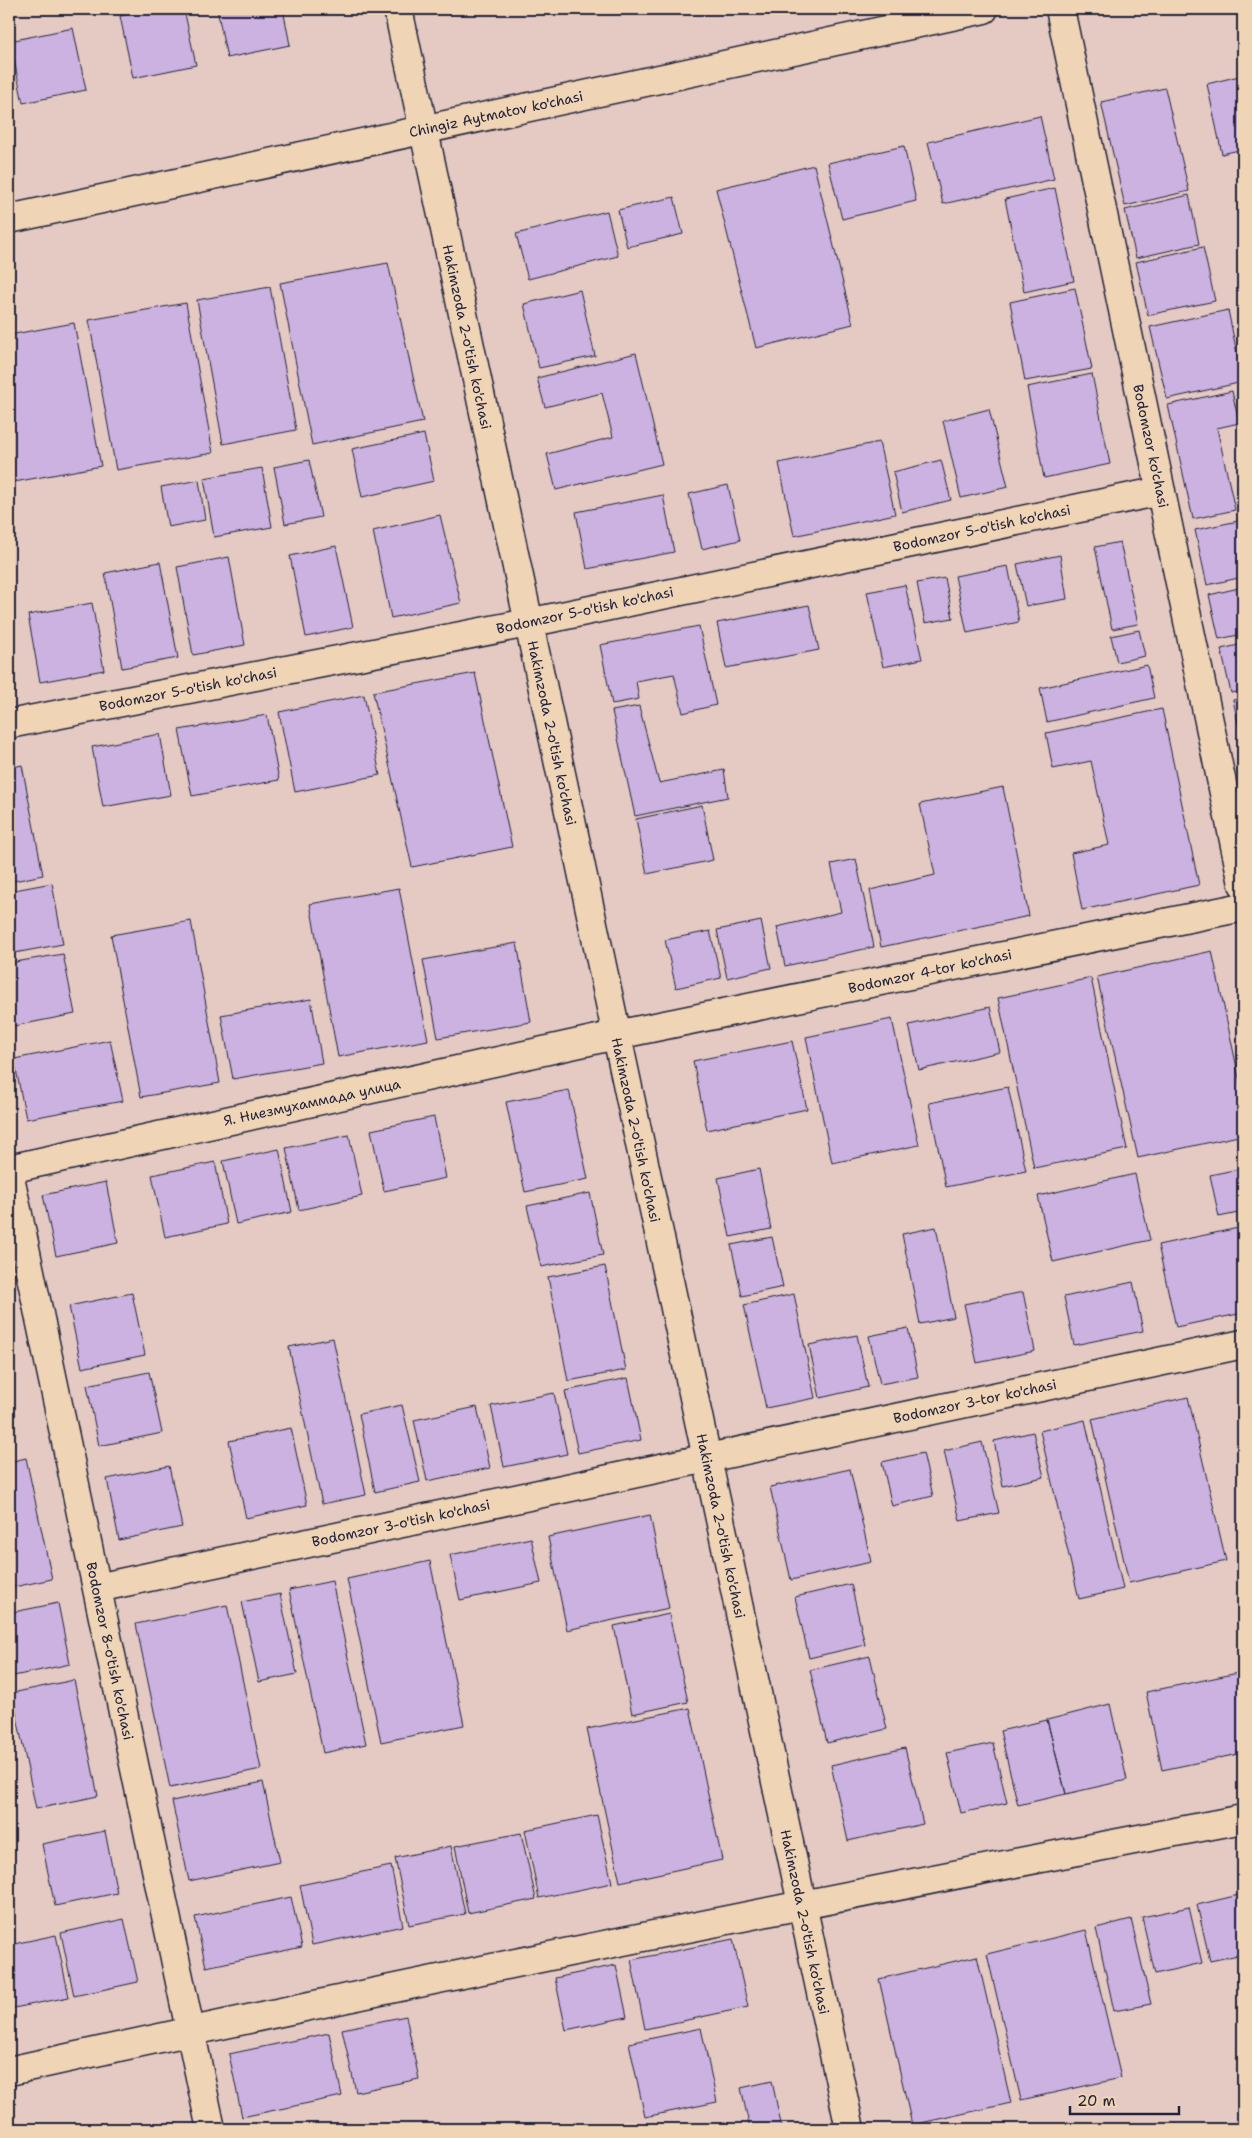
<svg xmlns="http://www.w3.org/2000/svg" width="1252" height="2138" font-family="'Shantell Sans',sans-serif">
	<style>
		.building { fill: #cbb2e0; stroke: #22223b }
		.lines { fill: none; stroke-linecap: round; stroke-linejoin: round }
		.minor-casing { stroke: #22223b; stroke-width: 31 }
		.tertiary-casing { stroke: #22223b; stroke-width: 31 }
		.minor { stroke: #efd4b6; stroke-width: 28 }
		.tertiary { stroke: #efd4b6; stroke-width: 28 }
		.labels { text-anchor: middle; stroke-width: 4; stroke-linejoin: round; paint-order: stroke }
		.street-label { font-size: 14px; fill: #22223b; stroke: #efd4b6 }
	</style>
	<rect width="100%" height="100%" fill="#e4cac3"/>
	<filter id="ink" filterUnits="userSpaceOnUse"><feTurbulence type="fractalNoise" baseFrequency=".02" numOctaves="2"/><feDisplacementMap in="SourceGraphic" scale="10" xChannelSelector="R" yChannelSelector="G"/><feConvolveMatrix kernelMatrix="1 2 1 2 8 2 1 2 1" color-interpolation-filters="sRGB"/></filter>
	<g filter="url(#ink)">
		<path class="building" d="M 156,9 L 184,9 L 196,65 L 133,78 L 120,16 Z
			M 217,9 L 283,9 L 290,45 L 227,58 Z
			M 465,9 L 485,9 L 466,13 Z
			M 73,28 L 86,90 L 23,103 L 10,41 Z
			M 1243,75 L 1243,149 L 1222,154 L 1207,84 Z
			M 1165,88 L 1189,191 L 1125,206 L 1101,102 Z
			M 1040,116 L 1054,179 L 943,204 L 928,142 Z
			M 904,146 L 916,201 L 842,219 L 828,163 Z
			M 814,165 L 853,324 L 756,348 L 716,189 Z
			M 1055,188 L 1074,281 L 1024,292 L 1005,199 Z
			M 1189,195 L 1199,244 L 1136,258 L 1125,210 Z
			M 674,197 L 683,234 L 627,247 L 618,210 Z
			M 607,211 L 618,256 L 528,279 L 516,234 Z
			M 1203,247 L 1215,301 L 1148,315 L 1136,262 Z
			M 388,263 L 423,422 L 312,445 L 280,283 Z
			M 270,287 L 296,430 L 223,444 L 197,300 Z
			M 1075,288 L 1092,369 L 1025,381 L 1010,302 Z
			M 580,290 L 595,356 L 539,368 L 524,304 Z
			M 186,303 L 213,453 L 116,470 L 89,320 Z
			M 1228,310 L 1243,382 L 1167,399 L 1150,327 Z
			M 74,323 L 101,466 L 9,483 L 9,335 Z
			M 636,353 L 662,464 L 556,490 L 547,454 L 613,437 L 602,393 L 545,407 L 537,378 Z
			M 1092,374 L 1110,464 L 1044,478 L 1027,387 Z
			M 1232,391 L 1239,423 L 1217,428 L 1235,510 L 1193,519 L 1168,405 Z
			M 989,409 L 1008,487 L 961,498 L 943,421 Z
			M 424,434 L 434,481 L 362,497 L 352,449 Z
			M 879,442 L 895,514 L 794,536 L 779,463 Z
			M 309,460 L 321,517 L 285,524 L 274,467 Z
			M 941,460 L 951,500 L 902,512 L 893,472 Z
			M 262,468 L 272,527 L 214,537 L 204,478 Z
			M 199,480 L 205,520 L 168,527 L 161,487 Z
			M 728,485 L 740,540 L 702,549 L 689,494 Z
			M 663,495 L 674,552 L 587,569 L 576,512 Z
			M 440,515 L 461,603 L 391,618 L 373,531 Z
			M 1243,520 L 1243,577 L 1207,585 L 1195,530 Z
			M 1120,542 L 1138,624 L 1112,629 L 1095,547 Z
			M 336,546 L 353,627 L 306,637 L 290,556 Z
			M 1060,555 L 1067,599 L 1026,606 L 1017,564 Z
			M 229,557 L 245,645 L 193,655 L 177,567 Z
			M 160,562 L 178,658 L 122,668 L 105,573 Z
			M 1008,566 L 1019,622 L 967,633 L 955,576 Z
			M 945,578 L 953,618 L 925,623 L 917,583 Z
			M 905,585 L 922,659 L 883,667 L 867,592 Z
			M 1243,587 L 1243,634 L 1219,639 L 1209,595 Z
			M 92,603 L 104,670 L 40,682 L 28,615 Z
			M 809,605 L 819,650 L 726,668 L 717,623 Z
			M 699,626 L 716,705 L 683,713 L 674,674 L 636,681 L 639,699 L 612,704 L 600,645 Z
			M 1139,630 L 1145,656 L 1117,662 L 1111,636 Z
			M 1243,644 L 1243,691 L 1231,693 L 1221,649 Z
			M 9,656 L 14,686 L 9,687 Z
			M 1147,665 L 1154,698 L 1047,722 L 1040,688 Z
			M 475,673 L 512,847 L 412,867 L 373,692 Z
			M 364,695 L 380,775 L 295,792 L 279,712 Z
			M 1243,698 L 1243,745 L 1233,700 Z
			M 639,706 L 659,783 L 724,770 L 728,797 L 635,816 L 612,711 Z
			M 1162,709 L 1199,885 L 1082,910 L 1071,853 L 1109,845 L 1091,761 L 1053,769 L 1046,733 Z
			M 267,715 L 279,780 L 192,796 L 179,730 Z
			M 160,734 L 171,795 L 103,807 L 92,747 Z
			M 22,765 L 43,875 L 9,882 L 9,768 Z
			M 1003,787 L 1029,916 L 881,947 L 870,890 L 935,875 L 920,804 Z
			M 702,805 L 713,860 L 647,874 L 636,819 Z
			M 856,859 L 874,947 L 785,966 L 777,927 L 841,912 L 831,864 Z
			M 52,883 L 63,944 L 9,954 L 9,891 Z
			M 399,888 L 428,1040 L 338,1057 L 310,904 Z
			M 191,921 L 220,1083 L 141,1097 L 111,935 Z
			M 761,921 L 771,968 L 727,978 L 717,930 Z
			M 710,931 L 721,978 L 676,988 L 665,940 Z
			M 517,943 L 531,1022 L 438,1038 L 423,960 Z
			M 1212,951 L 1243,1096 L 1243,1135 L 1138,1158 L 1097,977 Z
			M 63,954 L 75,1014 L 9,1027 L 9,963 Z
			M 1091,978 L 1127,1149 L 1034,1168 L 998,998 Z
			M 311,999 L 322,1063 L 233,1079 L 221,1015 Z
			M 990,1007 L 1000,1052 L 919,1070 L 909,1025 Z
			M 892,1019 L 919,1145 L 832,1163 L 806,1037 Z
			M 110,1040 L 123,1101 L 26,1119 L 14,1059 Z
			M 792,1041 L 807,1109 L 707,1130 L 693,1061 Z
			M 1008,1087 L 1026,1171 L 946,1187 L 929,1103 Z
			M 569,1090 L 588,1179 L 525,1192 L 506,1102 Z
			M 434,1117 L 446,1178 L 384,1191 L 371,1130 Z
			M 349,1135 L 362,1196 L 299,1210 L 286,1148 Z
			M 279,1149 L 292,1212 L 236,1224 L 223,1161 Z
			M 215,1162 L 227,1224 L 165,1237 L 152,1175 Z
			M 1243,1168 L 1243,1212 L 1219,1217 L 1210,1175 Z
			M 759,1169 L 771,1229 L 730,1237 L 718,1178 Z
			M 1135,1174 L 1150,1240 L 1053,1262 L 1038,1196 Z
			M 106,1182 L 118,1243 L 56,1256 L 43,1195 Z
			M 590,1193 L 603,1255 L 541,1267 L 527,1206 Z
			M 936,1227 L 954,1317 L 920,1324 L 902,1234 Z
			M 1243,1227 L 1243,1313 L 1176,1327 L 1158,1245 Z
			M 772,1237 L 783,1287 L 742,1296 L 731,1245 Z
			M 605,1266 L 626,1370 L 568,1381 L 548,1277 Z
			M 1133,1282 L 1143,1331 L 1074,1345 L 1064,1297 Z
			M 1023,1292 L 1035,1351 L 977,1363 L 964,1304 Z
			M 132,1293 L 145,1355 L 82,1368 L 69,1306 Z
			M 794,1294 L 815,1398 L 766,1408 L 744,1305 Z
			M 908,1328 L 918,1377 L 880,1384 L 869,1336 Z
			M 857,1335 L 868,1387 L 820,1398 L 809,1345 Z
			M 333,1338 L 366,1495 L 322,1504 L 289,1347 Z
			M 149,1372 L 162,1433 L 99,1446 L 87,1385 Z
			M 628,1378 L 641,1440 L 578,1453 L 565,1391 Z
			M 9,1391 L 14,1415 L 9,1417 Z
			M 554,1393 L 567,1454 L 504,1467 L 491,1406 Z
			M 1188,1397 L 1226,1561 L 1129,1583 L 1092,1419 Z
			M 402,1405 L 420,1482 L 375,1492 L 359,1414 Z
			M 477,1407 L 490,1468 L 427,1481 L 414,1420 Z
			M 1085,1420 L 1123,1589 L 1079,1599 L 1040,1431 Z
			M 291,1428 L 307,1505 L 246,1518 L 229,1441 Z
			M 1033,1432 L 1044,1477 L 1003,1486 L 994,1441 Z
			M 982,1442 L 999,1513 L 960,1521 L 944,1451 Z
			M 923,1453 L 933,1496 L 892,1506 L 882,1462 Z
			M 26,1458 L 52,1579 L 9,1588 L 9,1462 Z
			M 169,1466 L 182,1527 L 119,1540 L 107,1479 Z
			M 850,1469 L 871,1562 L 791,1580 L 770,1487 Z
			M 650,1515 L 669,1608 L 567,1630 L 548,1537 Z
			M 531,1538 L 541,1583 L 460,1600 L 450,1555 Z
			M 430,1561 L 464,1725 L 381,1742 L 347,1579 Z
			M 332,1581 L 366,1744 L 323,1753 L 289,1590 Z
			M 851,1584 L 865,1645 L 809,1658 L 795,1597 Z
			M 280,1594 L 297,1674 L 259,1682 L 242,1602 Z
			M 58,1603 L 70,1664 L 9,1677 L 9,1613 Z
			M 227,1605 L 261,1769 L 170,1788 L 136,1624 Z
			M 669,1614 L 688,1702 L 632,1714 L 614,1626 Z
			M 870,1656 L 887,1729 L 827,1743 L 810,1670 Z
			M 1243,1672 L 1243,1753 L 1162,1770 L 1146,1692 Z
			M 74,1680 L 98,1796 L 36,1809 L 12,1693 Z
			M 1110,1704 L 1127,1780 L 1066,1794 L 1047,1720 Z
			M 690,1708 L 722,1860 L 620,1882 L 587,1729 Z
			M 1047,1720 L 1066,1794 L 1018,1805 L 1000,1731 Z
			M 993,1743 L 1007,1803 L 961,1813 L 947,1753 Z
			M 905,1748 L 923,1824 L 848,1841 L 831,1765 Z
			M 263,1782 L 280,1862 L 189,1881 L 172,1801 Z
			M 597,1815 L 612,1883 L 539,1898 L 525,1830 Z
			M 105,1831 L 117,1893 L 55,1906 L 42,1844 Z
			M 521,1833 L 536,1899 L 468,1913 L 455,1846 Z
			M 451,1846 L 465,1914 L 409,1925 L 395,1858 Z
			M 391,1866 L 403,1926 L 312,1945 L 300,1885 Z
			M 1243,1894 L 1243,1954 L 1210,1961 L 1197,1905 Z
			M 291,1897 L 302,1947 L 206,1967 L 195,1917 Z
			M 1189,1907 L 1202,1963 L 1155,1974 L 1142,1917 Z
			M 124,1919 L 138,1982 L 74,1996 L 61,1933 Z
			M 1131,1919 L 1151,2004 L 1114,2011 L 1096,1928 Z
			M 1086,1930 L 1121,2078 L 1021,2100 L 987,1954 Z
			M 56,1935 L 69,1997 L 9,2009 L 9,1945 Z
			M 733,1939 L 748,2007 L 645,2029 L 631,1960 Z
			M 977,1956 L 1011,2103 L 912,2125 L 879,1979 Z
			M 616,1965 L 627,2017 L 566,2030 L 555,1978 Z
			M 406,2016 L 419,2079 L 356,2092 L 342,2029 Z
			M 701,2028 L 717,2102 L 645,2117 L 629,2043 Z
			M 329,2033 L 342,2096 L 242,2117 L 229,2054 Z
			M 772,2081 L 782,2129 L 750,2129 L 741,2088 Z"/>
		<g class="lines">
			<g class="minor-casing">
				<path id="minor" d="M 398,9 L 850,2129
					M 1060,9 L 1243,884
					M 9,724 L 528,623 L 1161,491
					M 9,1169 L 616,1035 L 1243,907
					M 9,1172 L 211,2129
					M 97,1588 L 1243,1344"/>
			</g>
			<g class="tertiary-casing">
				<path id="tertiary" d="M 9,219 L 984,9
					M 9,2071 C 419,1980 831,1898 1243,1819"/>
			</g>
			<use href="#minor" class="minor"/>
			<use href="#tertiary" class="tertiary"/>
		</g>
	</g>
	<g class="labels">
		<g class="street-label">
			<text transform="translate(496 114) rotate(-12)" y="5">Chingiz Aytmatov ko'chasi</text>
			<text transform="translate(467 337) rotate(78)" y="5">Hakimzoda 2-o'tish ko'chasi</text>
			<text transform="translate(1151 446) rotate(78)" y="5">Bodomzor ko'chasi</text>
			<text transform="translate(982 528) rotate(-12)" y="5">Bodomzor 5-o'tish ko'chasi</text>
			<text transform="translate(585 610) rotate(-12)" y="5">Bodomzor 5-o'tish ko'chasi</text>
			<text transform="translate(188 689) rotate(-11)" y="5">Bodomzor 5-o'tish ko'chasi</text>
			<text transform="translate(552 733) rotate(78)" y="5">Hakimzoda 2-o'tish ko'chasi</text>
			<text transform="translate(930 971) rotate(-12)" y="5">Bodomzor 4-tor ko'chasi</text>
			<text transform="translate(312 1102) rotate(-12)" y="5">Я. Ниезмухаммада улица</text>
			<text transform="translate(636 1130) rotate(78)" y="5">Hakimzoda 2-o'tish ko'chasi</text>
			<text transform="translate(975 1401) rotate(-12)" y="5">Bodomzor 3-tor ko'chasi</text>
			<text transform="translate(401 1523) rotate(-12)" y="5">Bodomzor 3-o'tish ko'chasi</text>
			<text transform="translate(721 1526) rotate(78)" y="5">Hakimzoda 2-o'tish ko'chasi</text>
			<text transform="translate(110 1651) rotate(78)" y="5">Bodomzor 8-o'tish ko'chasi</text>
			<text transform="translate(805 1922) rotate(78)" y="5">Hakimzoda 2-o'tish ko'chasi</text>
		</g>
	</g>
	<rect width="1252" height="2138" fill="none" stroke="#efd4b6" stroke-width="30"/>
	<rect x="15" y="15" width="1222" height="2108" fill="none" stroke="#22223b" stroke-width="2" filter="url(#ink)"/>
	<path d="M1070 2106v8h109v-8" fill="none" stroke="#22223b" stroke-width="2.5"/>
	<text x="1077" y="2106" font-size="15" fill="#22223b" stroke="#efd4b6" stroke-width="4" paint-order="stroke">20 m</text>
</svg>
